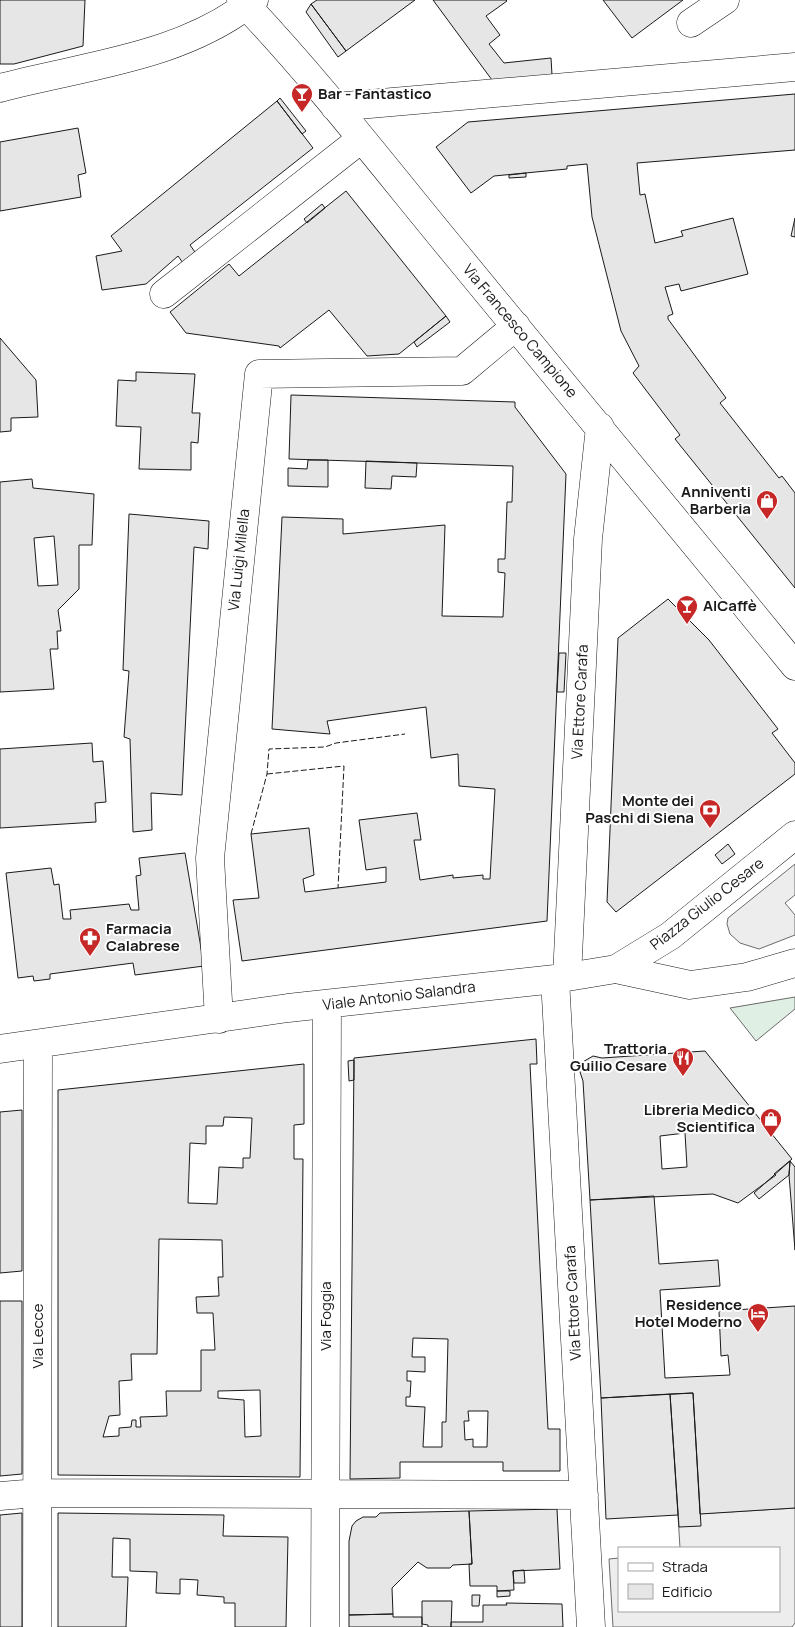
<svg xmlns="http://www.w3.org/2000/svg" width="795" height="1627" font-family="Manrope,sans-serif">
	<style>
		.green { fill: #e0efe3; stroke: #6a6a6a }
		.parking { fill: #ededed; stroke: #6a6a6a }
		.building { fill: #e6e6e6; stroke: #1a1a1a; fill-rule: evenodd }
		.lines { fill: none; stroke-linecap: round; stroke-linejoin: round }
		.minor-casing { stroke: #1a1a1a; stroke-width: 29 }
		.minor { stroke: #fff; stroke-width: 28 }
		.fence { stroke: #1a1a1a; stroke-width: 1; stroke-dasharray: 6 2.5; stroke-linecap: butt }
		.labels { text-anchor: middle; stroke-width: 4; stroke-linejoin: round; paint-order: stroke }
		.poi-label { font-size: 15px; font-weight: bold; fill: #1a1a1a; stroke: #fff; text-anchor: end }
		.street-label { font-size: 15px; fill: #1a1a1a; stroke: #fff }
	</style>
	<rect width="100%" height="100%" fill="#fff"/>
	<path class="green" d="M 795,997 L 795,1009 L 756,1041 L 730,1008 Z"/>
	<path class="parking" d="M 795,864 L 795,895 L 785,903 L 795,915 L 795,935 L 759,949 L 740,943 L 730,934 L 727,924 L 728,918 Z
		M 795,1508 L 795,1623 L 792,1627 L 613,1627 L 609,1559 L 619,1558 L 619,1611 L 779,1611 L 779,1548 L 680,1548 L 678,1515 Z"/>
	<path class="building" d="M 0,0 L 85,0 L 83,46 L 14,64 L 0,64 Z
		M 317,0 L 415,0 L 346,51 L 311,4 Z
		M 433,0 L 506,0 L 507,1 L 486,16 L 500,35 L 489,44 L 504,63 L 551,58 L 552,75 L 492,80 Z
		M 603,0 L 683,0 L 632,38 Z
		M 311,4 L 346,51 L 338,57 L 306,12 Z
		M 795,94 L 795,150 L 637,163 L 640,195 L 645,194 L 655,243 L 683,236 L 681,231 L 733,218 L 748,274 L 681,291 L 679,284 L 665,287 L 673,314 L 668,316 L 668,319 L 726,398 L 720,403 L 779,478 L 782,476 L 795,493 L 795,588 L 675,439 L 680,435 L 633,373 L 639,366 L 621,331 L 592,217 L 587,164 L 567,166 L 567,169 L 494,176 L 471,193 L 436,147 L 468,122 Z
		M 280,98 L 306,131 L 302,134 L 277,101 Z
		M 277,101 L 313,148 L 190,245 L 195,252 L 183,263 L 178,256 L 146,284 L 102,290 L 96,256 L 122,251 L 111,236 Z
		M 78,128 L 86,173 L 78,175 L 81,197 L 0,211 L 0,142 Z
		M 526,173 L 526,177 L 509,178 L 509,175 Z
		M 346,191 L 446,316 L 399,354 L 367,356 L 329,310 L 280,348 L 279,346 L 186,333 L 170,312 L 229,264 L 239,276 Z
		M 322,204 L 325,208 L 307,223 L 304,219 Z
		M 795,218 L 795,237 L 791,236 Z
		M 446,316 L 450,322 L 417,347 L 414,342 Z
		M 0,338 L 36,380 L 38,417 L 11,418 L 11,431 L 0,432 Z
		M 136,372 L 195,374 L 192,413 L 200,413 L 198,443 L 191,442 L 191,470 L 139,469 L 141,427 L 116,426 L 118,380 L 136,381 Z
		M 291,395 L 515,402 L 515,407 L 566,474 L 547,921 L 242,961 L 233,900 L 259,898 L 251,834 L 309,828 L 314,875 L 303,879 L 305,892 L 386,882 L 386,867 L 366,870 L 359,820 L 417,813 L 421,840 L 414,840 L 420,880 L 453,875 L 453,878 L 483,875 L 483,879 L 490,879 L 495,789 L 459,786 L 458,754 L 431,758 L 426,707 L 327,721 L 330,734 L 272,729 L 282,517 L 343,519 L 343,534 L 445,525 L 442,616 L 503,617 L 505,573 L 498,572 L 498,559 L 505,559 L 507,502 L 512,502 L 513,466 L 289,459 Z
		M 308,460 L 328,460 L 328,487 L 288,486 L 288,468 L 307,469 Z
		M 366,461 L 417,463 L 416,477 L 392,476 L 391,489 L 365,488 Z
		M 32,479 L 33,488 L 94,494 L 92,545 L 79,545 L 79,589 L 58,610 L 61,631 L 57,631 L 58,649 L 50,649 L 54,689 L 0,692 L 0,482 ZM 54,536 L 58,585 L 38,586 L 34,538 Z
		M 129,514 L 209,521 L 208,549 L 194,547 L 182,795 L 151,793 L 152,830 L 133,832 L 130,739 L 124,737 L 129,671 L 123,670 Z
		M 668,599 L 709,640 L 778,729 L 772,733 L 795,763 L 795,774 L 616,912 L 607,902 L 618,638 Z
		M 559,653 L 566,653 L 564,692 L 557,692 Z
		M 92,743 L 93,762 L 103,761 L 106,802 L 95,803 L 96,822 L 0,828 L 0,749 Z
		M 728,844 L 735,854 L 722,864 L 715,855 Z
		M 185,853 L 204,966 L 135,975 L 133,963 L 50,974 L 50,979 L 34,981 L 33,976 L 18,978 L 6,873 L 51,868 L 54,885 L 59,884 L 63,919 L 71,919 L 70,910 L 129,904 L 131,910 L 139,910 L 136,876 L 141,875 L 139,858 Z
		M 536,1039 L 537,1064 L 530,1064 L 548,1429 L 560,1429 L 560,1471 L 503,1471 L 503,1462 L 400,1462 L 400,1478 L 350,1479 L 354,1058 ZM 413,1338 L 448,1339 L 446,1422 L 442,1422 L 442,1447 L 423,1447 L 425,1407 L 406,1406 L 406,1397 L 410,1397 L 411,1381 L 407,1381 L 407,1371 L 425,1372 L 425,1357 L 412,1357 ZM 468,1411 L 488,1411 L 487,1447 L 473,1447 L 473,1439 L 465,1440 L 464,1421 L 469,1421 Z
		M 705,1051 L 792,1159 L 774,1174 L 776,1175 L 738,1203 L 713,1194 L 590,1200 L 583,1081 L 579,1069 L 581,1063 L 593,1056 L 602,1058 ZM 685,1133 L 687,1167 L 662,1169 L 660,1136 Z
		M 354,1060 L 354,1080 L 349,1081 L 348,1061 Z
		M 304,1064 L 304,1124 L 294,1125 L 294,1159 L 303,1159 L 300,1477 L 58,1475 L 58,1090 ZM 224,1117 L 252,1118 L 250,1158 L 243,1158 L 243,1168 L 219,1167 L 217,1204 L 188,1203 L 190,1143 L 206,1144 L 206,1126 L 223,1126 ZM 159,1239 L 222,1240 L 223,1277 L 218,1277 L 219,1296 L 196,1297 L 197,1313 L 213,1313 L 215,1350 L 201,1350 L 201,1391 L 166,1391 L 167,1416 L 140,1417 L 141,1427 L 136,1427 L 136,1420 L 132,1420 L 131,1427 L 119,1428 L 119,1436 L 103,1437 L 109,1416 L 120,1415 L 119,1381 L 132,1380 L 131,1354 L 157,1354 ZM 260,1390 L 261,1436 L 245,1437 L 244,1400 L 218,1398 L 218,1391 Z
		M 22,1110 L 22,1271 L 0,1273 L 0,1112 Z
		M 790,1161 L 795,1167 L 795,1250 L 789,1175 Z
		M 790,1161 L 789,1175 L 759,1199 L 754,1193 Z
		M 654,1196 L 659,1264 L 718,1260 L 720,1286 L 660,1290 L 665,1378 L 730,1375 L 728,1355 L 721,1356 L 719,1311 L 795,1306 L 795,1508 L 700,1514 L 693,1393 L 601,1398 L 590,1200 Z
		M 0,1301 L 22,1301 L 22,1474 L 0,1476 Z
		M 693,1393 L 701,1526 L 679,1527 L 670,1394 Z
		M 670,1394 L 678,1515 L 606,1519 L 601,1398 Z
		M 557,1509 L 560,1569 L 513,1571 L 514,1590 L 497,1591 L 497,1586 L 470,1586 L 469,1564 L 472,1564 L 469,1511 Z
		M 469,1511 L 472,1564 L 453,1565 L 450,1568 L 427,1568 L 418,1562 L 392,1588 L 393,1614 L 349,1615 L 349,1541 L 352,1526 L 356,1521 L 363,1517 L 376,1517 L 380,1513 Z
		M 22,1513 L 22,1627 L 0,1627 L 0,1515 Z
		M 58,1513 L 224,1515 L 223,1536 L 288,1537 L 286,1627 L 235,1627 L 235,1603 L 224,1603 L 224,1597 L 197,1595 L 198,1580 L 180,1579 L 180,1594 L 156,1593 L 157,1572 L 130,1571 L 130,1539 L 113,1538 L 112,1577 L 128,1577 L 126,1627 L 58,1627 Z
		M 524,1570 L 525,1583 L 514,1583 L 513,1571 Z
		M 497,1591 L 510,1591 L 510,1596 L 497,1597 Z
		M 472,1595 L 480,1595 L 479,1606 L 472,1606 Z
		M 422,1601 L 452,1601 L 451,1627 L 428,1627 L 428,1625 L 422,1624 Z
		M 506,1603 L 562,1604 L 563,1627 L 451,1627 L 451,1622 L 483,1622 L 483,1605 L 507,1605 Z
		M 393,1614 L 393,1617 L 422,1617 L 422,1627 L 349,1627 L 349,1615 Z"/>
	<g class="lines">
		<g class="minor-casing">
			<path id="minor" d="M 241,0 C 319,82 388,172 460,259 C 572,395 684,530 795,666
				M 691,23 L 725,0
				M 0,88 C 86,65 181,58 254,0
				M 335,107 L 795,67
				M 164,294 L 361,139
				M 616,969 L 670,936 L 795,835
				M 567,977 L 588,539 L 600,427
				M 555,979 L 591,1627
				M 219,1019 L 210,858 L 259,374 L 462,371 L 516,326
				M 0,1049 L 288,1008 L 555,979 L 616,969 L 690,985 L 747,977 L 795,963
				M 0,1496 L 37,1493 L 584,1495
				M 37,1627 L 38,1045
				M 325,1627 L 327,1004"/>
		</g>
		<use href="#minor" class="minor"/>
		<path class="fence" d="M 267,774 L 344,766 L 338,888
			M 251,834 L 267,774 L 269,749 L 325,747 L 336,743 L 405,734"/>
	</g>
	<defs>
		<g id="bar-pin" transform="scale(1.125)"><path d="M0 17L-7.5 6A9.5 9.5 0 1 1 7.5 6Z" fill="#c62828" stroke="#fff"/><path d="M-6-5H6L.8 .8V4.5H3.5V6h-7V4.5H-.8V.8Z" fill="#fff"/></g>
		<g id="shop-pin" transform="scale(1.125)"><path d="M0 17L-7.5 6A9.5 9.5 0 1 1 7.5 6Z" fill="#c62828" stroke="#fff"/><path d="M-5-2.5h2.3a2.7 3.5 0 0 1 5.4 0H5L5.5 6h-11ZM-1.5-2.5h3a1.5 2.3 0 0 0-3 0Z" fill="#fff"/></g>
		<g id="bank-pin" transform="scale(1.125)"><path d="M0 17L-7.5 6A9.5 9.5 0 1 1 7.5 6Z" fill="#c62828" stroke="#fff"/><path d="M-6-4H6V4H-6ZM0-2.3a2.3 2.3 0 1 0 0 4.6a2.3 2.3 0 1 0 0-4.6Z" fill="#fff"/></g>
		<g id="pharmacy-pin" transform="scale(1.125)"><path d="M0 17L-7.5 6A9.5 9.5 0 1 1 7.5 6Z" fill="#c62828" stroke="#fff"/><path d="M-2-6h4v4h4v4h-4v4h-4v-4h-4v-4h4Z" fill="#fff"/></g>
		<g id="restaurant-pin" transform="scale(1.125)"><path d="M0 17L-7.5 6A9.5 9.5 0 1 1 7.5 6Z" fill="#c62828" stroke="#fff"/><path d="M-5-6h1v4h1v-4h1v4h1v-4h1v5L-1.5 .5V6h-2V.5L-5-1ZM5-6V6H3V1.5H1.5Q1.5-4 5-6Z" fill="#fff"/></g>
		<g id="hotel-pin" transform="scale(1.125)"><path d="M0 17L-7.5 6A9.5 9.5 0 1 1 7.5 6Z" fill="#c62828" stroke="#fff"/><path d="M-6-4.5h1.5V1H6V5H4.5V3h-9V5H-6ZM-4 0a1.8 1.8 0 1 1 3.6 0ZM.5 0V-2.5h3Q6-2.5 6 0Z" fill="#fff"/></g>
	</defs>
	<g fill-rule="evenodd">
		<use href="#bar-pin" x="302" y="94"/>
		<use href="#shop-pin" x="767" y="501"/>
		<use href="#bar-pin" x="687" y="606"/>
		<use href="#bank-pin" x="710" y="810"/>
		<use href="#pharmacy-pin" x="90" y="938"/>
		<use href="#restaurant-pin" x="683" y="1058"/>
		<use href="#shop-pin" x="771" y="1119"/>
		<use href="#hotel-pin" x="758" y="1314"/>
	</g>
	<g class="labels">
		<g class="poi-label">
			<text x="318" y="99" text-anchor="start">Bar - Fantastico</text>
			<text x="751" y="497">Anniventi<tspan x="751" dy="17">Barberia</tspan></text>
			<text x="703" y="611" text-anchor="start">AlCaffè</text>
			<text x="694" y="806">Monte dei<tspan x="694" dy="17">Paschi di Siena</tspan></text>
			<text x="106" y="934" text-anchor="start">Farmacia<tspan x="106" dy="17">Calabrese</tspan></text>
			<text x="667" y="1054">Trattoria<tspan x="667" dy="17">Guilio Cesare</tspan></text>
			<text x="755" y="1115">Libreria Medico<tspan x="755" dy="17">Scientifica</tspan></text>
			<text x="742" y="1310">Residence<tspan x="742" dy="17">Hotel Moderno</tspan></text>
		</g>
		<g class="street-label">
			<text transform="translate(520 331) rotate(50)" y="5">Via Francesco Campione</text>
			<text transform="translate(239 560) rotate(-84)" y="5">Via Luigi Milella</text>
			<text transform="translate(580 702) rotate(-87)" y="5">Via Ettore Carafa</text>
			<text transform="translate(707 904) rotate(-38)" y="5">Piazza Giulio Cesare</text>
			<text transform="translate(399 996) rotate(-7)" y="5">Viale Antonio Salandra</text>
			<text transform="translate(573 1303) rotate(-93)" y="5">Via Ettore Carafa</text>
			<text transform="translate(326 1316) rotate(-90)" y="5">Via Foggia</text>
			<text transform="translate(38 1336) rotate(-90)" y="5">Via Lecce</text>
		</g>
	</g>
	<rect x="618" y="1547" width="162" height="65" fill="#ffffff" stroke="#a3a3a3"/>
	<rect x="628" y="1563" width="25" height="8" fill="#ffffff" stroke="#a3a3a3"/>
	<text x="662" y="1572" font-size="15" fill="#1a1a1a">Strada</text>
	<rect x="628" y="1584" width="25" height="15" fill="#e6e6e6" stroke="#a3a3a3"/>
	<text x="662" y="1597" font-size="15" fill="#1a1a1a">Edificio</text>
</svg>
